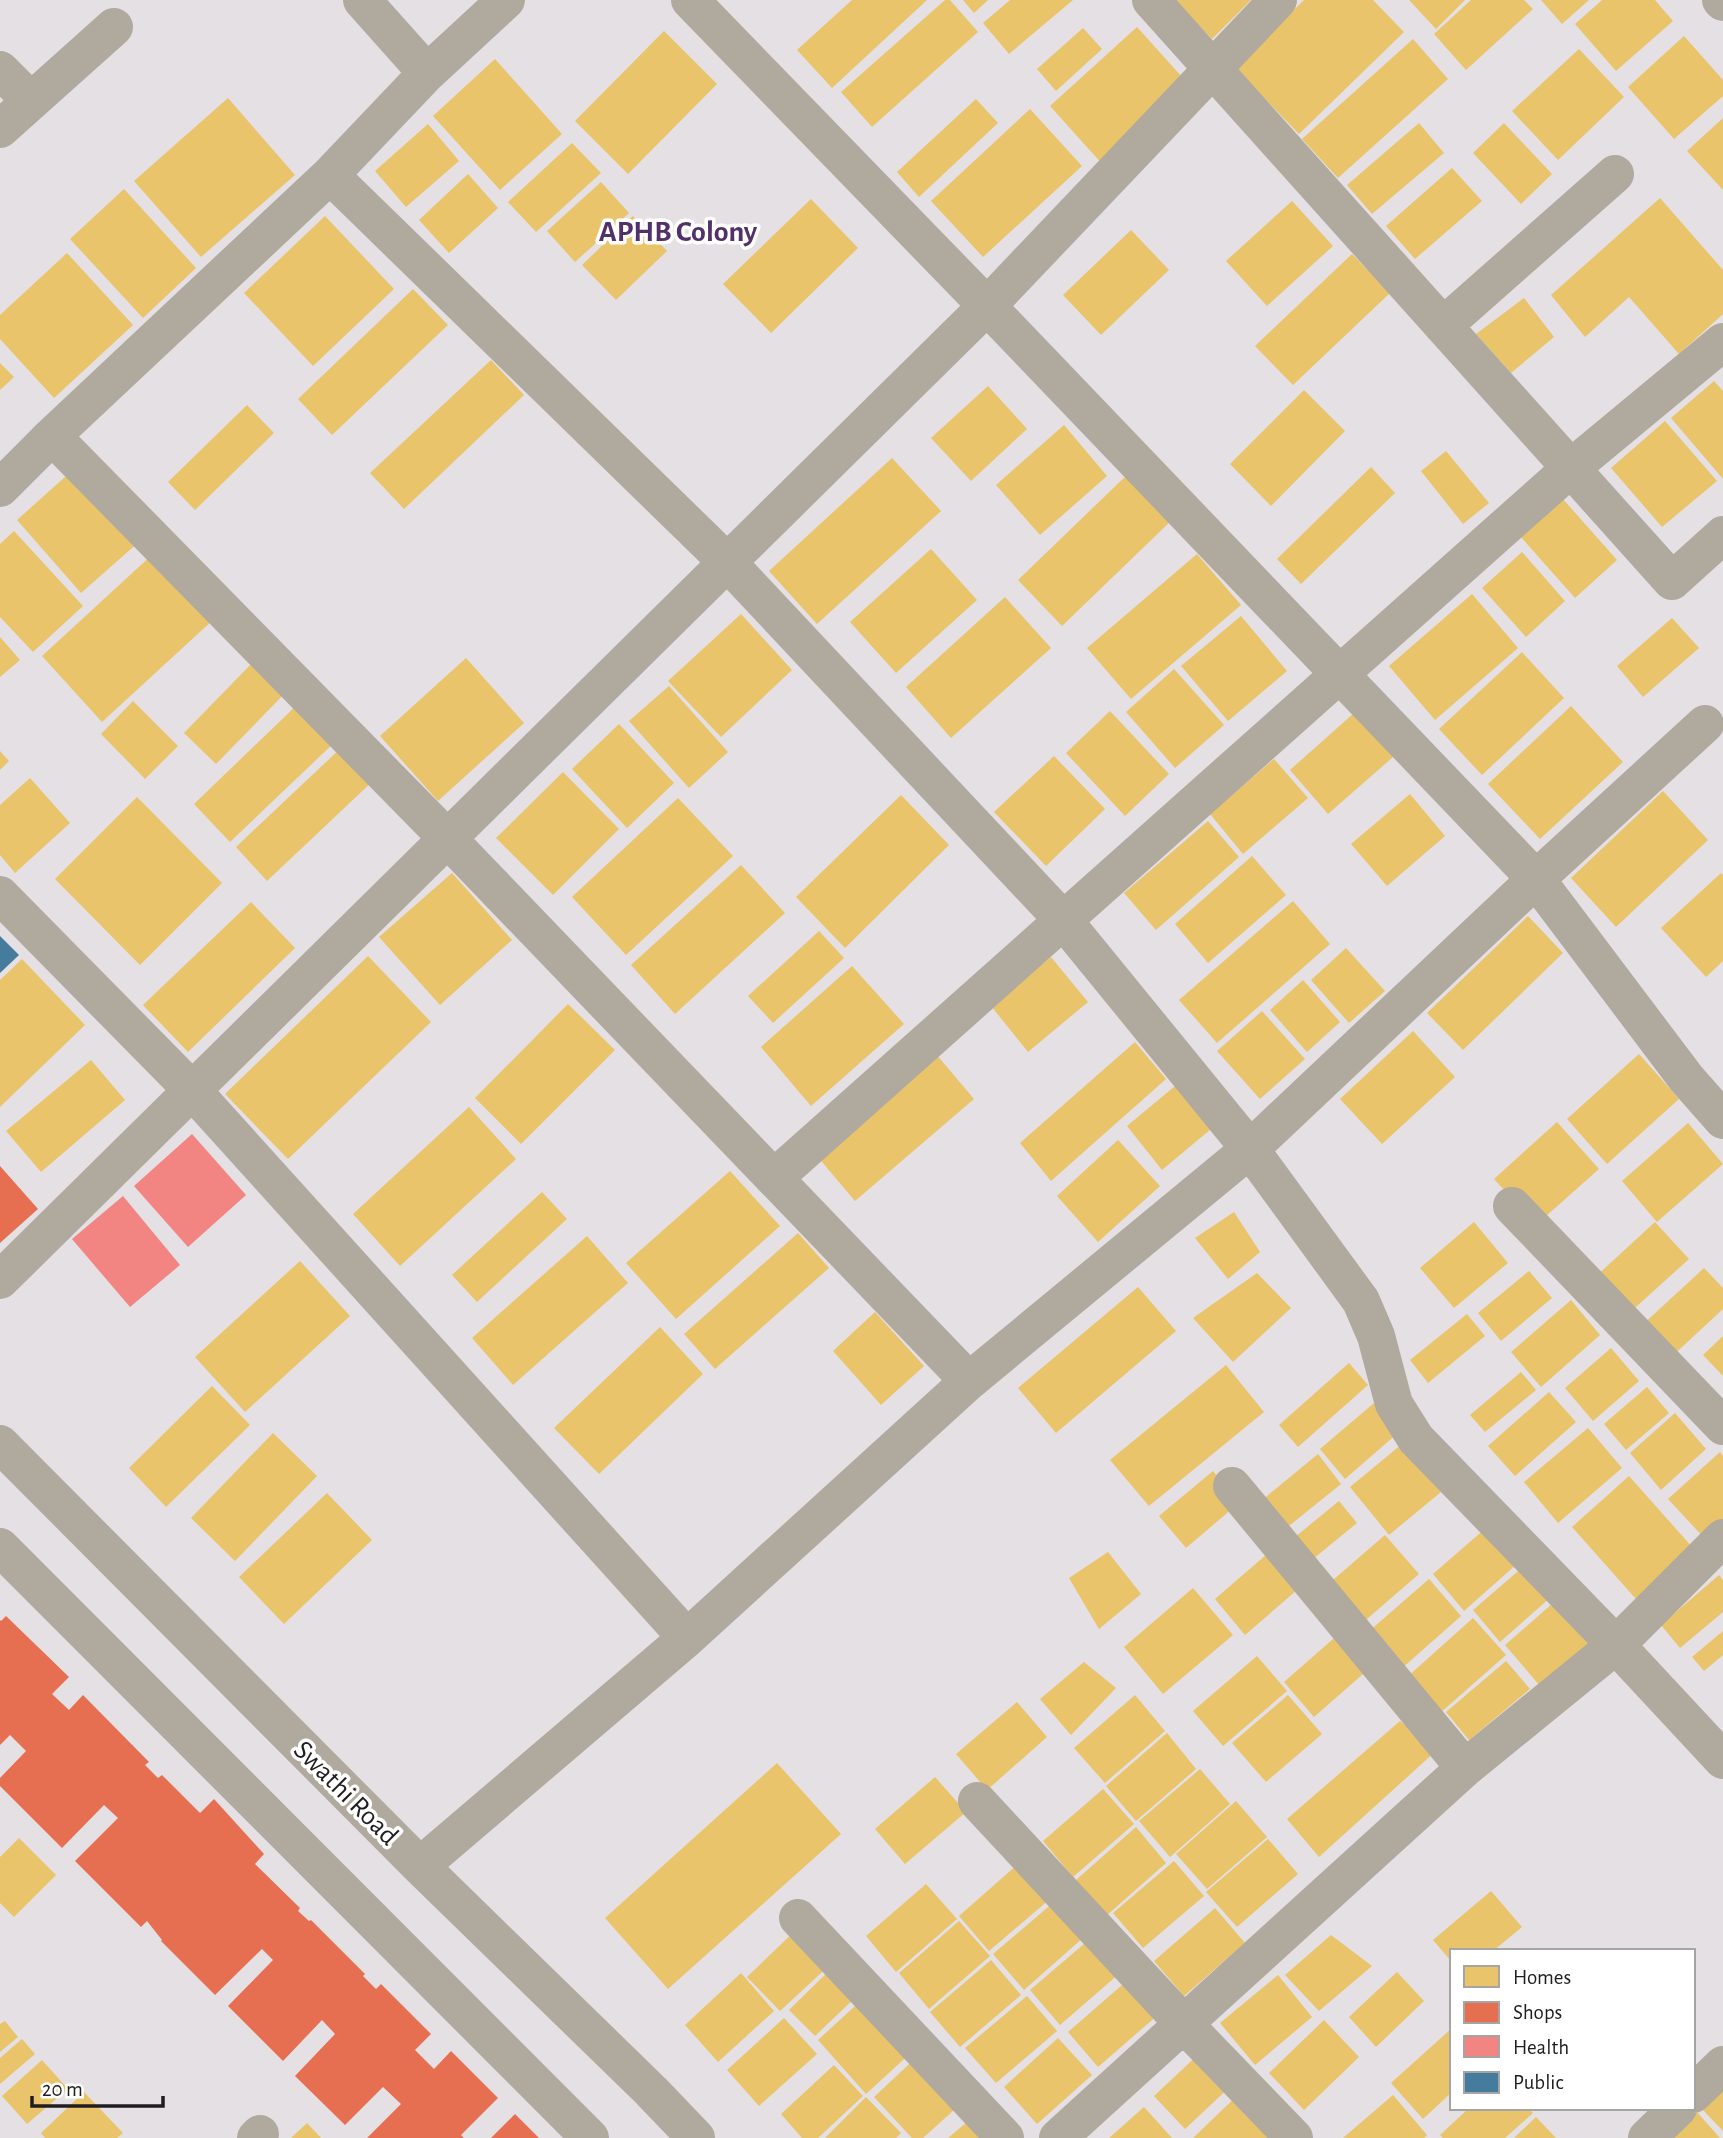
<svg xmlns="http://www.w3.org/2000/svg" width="1723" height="2138" font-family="'Alegreya Sans',sans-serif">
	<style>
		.homes { fill: #e9c46a }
		.shops { fill: #e76f51 }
		.health { fill: #f28482 }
		.public { fill: #457b9d }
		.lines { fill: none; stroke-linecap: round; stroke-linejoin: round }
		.minor { stroke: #b0a99e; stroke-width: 38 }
		.labels { text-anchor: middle; stroke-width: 7; stroke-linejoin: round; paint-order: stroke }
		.street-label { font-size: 28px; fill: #1f1d1f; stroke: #fff }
		.neighbourhood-label { font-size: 30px; font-weight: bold; fill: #523069; stroke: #fff }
	</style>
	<rect width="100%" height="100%" fill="#e4e0e4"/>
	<path class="homes" d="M 852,0 L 927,0 L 832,88 L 797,50 Z
		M 945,0 L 950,0 L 978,32 L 872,127 L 841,92 Z
		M 963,0 L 988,0 L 974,13 Z
		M 1010,0 L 1073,0 L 1009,54 L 983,23 Z
		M 1174,0 L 1251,0 L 1212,39 Z
		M 1304,0 L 1373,0 L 1404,32 L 1299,134 L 1235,68 Z
		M 1409,0 L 1465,0 L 1436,29 Z
		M 1471,0 L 1524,0 L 1533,9 L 1466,70 L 1434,34 Z
		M 1541,0 L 1589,0 L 1562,24 Z
		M 1602,0 L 1655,0 L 1673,21 L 1616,71 L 1575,24 Z
		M 1137,27 L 1191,87 L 1104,166 L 1050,106 Z
		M 1083,28 L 1102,49 L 1056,91 L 1037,69 Z
		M 664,31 L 717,84 L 628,174 L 575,121 Z
		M 1684,36 L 1723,80 L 1723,96 L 1674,139 L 1628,87 Z
		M 1413,39 L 1448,79 L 1338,178 L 1302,139 Z
		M 1579,49 L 1624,97 L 1558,160 L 1512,111 Z
		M 495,59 L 562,134 L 500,190 L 433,116 Z
		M 228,98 L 295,175 L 201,257 L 134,181 Z
		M 976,99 L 998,123 L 919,197 L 897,172 Z
		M 1030,109 L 1082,166 L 983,257 L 931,201 Z
		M 1723,118 L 1723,190 L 1687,151 Z
		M 1419,123 L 1444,153 L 1372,214 L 1347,185 Z
		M 1504,123 L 1552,174 L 1521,204 L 1473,153 Z
		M 428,124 L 459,161 L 406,207 L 375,171 Z
		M 572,143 L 601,173 L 536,232 L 508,202 Z
		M 1452,168 L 1482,201 L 1415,259 L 1386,226 Z
		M 468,174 L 498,208 L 449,253 L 419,220 Z
		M 601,182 L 629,213 L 575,262 L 547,231 Z
		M 124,189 L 196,268 L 143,318 L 70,239 Z
		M 1660,198 L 1723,270 L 1723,314 L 1679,354 L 1629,297 L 1585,337 L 1551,295 Z
		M 811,199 L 858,248 L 771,333 L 723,284 Z
		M 1292,201 L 1333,246 L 1267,306 L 1226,261 Z
		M 325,216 L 394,289 L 313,366 L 244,293 Z
		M 633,216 L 667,251 L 616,300 L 582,265 Z
		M 1131,230 L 1169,270 L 1101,335 L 1063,295 Z
		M 67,253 L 133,325 L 54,398 L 0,339 L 0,315 Z
		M 1352,254 L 1390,293 L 1293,385 L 1255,346 Z
		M 413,289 L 448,325 L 332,435 L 298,399 Z
		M 1524,298 L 1554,337 L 1511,373 L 1476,334 Z
		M 491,360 L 524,395 L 404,509 L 370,473 Z
		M 0,363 L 14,377 L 0,390 Z
		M 1714,381 L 1723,391 L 1723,479 L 1671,418 Z
		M 988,386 L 1027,429 L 971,481 L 931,438 Z
		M 1304,390 L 1345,431 L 1271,506 L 1230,464 Z
		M 247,405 L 274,433 L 195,510 L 168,482 Z
		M 1665,421 L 1717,481 L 1662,527 L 1611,468 Z
		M 1064,425 L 1107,476 L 1040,535 L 996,485 Z
		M 1446,451 L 1489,503 L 1463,524 L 1421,471 Z
		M 892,458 L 941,511 L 817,624 L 769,571 Z
		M 1371,467 L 1395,493 L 1301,584 L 1277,559 Z
		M 75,468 L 140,541 L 81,593 L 17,520 Z
		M 1130,472 L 1174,518 L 1062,626 L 1018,580 Z
		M 1562,498 L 1617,560 L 1575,598 L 1520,536 Z
		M 14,531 L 83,606 L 33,652 L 0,617 L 0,544 Z
		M 931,549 L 977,600 L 896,673 L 850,622 Z
		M 1522,552 L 1565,601 L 1526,637 L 1482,588 Z
		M 154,553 L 214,619 L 102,722 L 42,656 Z
		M 1197,554 L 1241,605 L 1131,699 L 1087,648 Z
		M 1472,594 L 1518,648 L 1435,720 L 1389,666 Z
		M 1005,597 L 1051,648 L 951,738 L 906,687 Z
		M 741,614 L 792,670 L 721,737 L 668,681 Z
		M 1241,616 L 1287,671 L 1228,721 L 1181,666 Z
		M 1672,618 L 1699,648 L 1643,697 L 1617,666 Z
		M 0,637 L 20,660 L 0,677 Z
		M 1522,652 L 1564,698 L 1482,775 L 1439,729 Z
		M 257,658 L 288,690 L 216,764 L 184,733 Z
		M 466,658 L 524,723 L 438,801 L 380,736 Z
		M 1174,669 L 1224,725 L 1175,768 L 1126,712 Z
		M 669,686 L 728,752 L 689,788 L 629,721 Z
		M 133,701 L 178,746 L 145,779 L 101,734 Z
		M 300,702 L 337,740 L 230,842 L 194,804 Z
		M 1571,706 L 1623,762 L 1540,839 L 1488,784 Z
		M 1110,711 L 1169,774 L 1125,816 L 1066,753 Z
		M 1354,713 L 1393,757 L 1328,814 L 1290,770 Z
		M 619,724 L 674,783 L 627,828 L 572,769 Z
		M 343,746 L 375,779 L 267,881 L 236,847 Z
		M 0,751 L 9,761 L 0,770 Z
		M 1054,756 L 1105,809 L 1046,866 L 994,812 Z
		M 1274,759 L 1308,798 L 1243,854 L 1210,814 Z
		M 563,772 L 619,829 L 553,895 L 496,838 Z
		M 30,778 L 70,823 L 15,873 L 0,855 L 0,805 Z
		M 1663,791 L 1708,840 L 1616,927 L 1571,878 Z
		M 1410,794 L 1445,836 L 1387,886 L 1351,844 Z
		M 901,795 L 949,845 L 845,948 L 796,897 Z
		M 137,797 L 222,883 L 140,965 L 55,879 Z
		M 678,798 L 733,856 L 626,955 L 572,897 Z
		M 1208,821 L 1239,857 L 1156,930 L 1124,893 Z
		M 1252,856 L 1286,895 L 1208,963 L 1175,924 Z
		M 741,865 L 785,913 L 675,1014 L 631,965 Z
		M 452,873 L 512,940 L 440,1005 L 379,937 Z
		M 1721,873 L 1723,875 L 1723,961 L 1706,977 L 1661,928 Z
		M 1293,901 L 1330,944 L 1217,1043 L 1179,1000 Z
		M 251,902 L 295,948 L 188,1052 L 143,1005 Z
		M 1528,916 L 1563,953 L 1463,1050 L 1427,1013 Z
		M 819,931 L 844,958 L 773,1023 L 748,996 Z
		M 1346,948 L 1385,991 L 1349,1023 L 1311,980 Z
		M 368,956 L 431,1022 L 288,1159 L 225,1094 Z
		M 1051,957 L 1088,1002 L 1028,1052 L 991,1006 Z
		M 22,959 L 85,1025 L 0,1107 L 0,980 Z
		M 852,966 L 904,1024 L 811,1106 L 761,1047 Z
		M 1303,980 L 1340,1022 L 1307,1052 L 1270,1010 Z
		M 568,1004 L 615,1050 L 521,1144 L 475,1098 Z
		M 1262,1011 L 1305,1059 L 1260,1099 L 1217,1051 Z
		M 1413,1031 L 1455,1077 L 1382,1144 L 1340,1099 Z
		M 1135,1042 L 1166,1079 L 1051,1181 L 1020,1143 Z
		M 936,1054 L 974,1099 L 855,1201 L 817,1156 Z
		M 1639,1054 L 1679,1099 L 1607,1164 L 1567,1119 Z
		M 91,1060 L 125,1100 L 41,1172 L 6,1131 Z
		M 1175,1086 L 1211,1129 L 1162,1170 L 1127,1126 Z
		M 469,1107 L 516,1159 L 400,1266 L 353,1214 Z
		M 1557,1122 L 1599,1169 L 1536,1225 L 1494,1179 Z
		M 1688,1123 L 1723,1164 L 1657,1222 L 1622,1181 Z
		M 1118,1140 L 1160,1186 L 1098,1242 L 1057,1196 Z
		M 730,1171 L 780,1226 L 676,1319 L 626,1263 Z
		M 542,1192 L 567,1219 L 477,1302 L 452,1275 Z
		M 1234,1212 L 1260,1252 L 1228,1279 L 1195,1238 Z
		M 1474,1222 L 1508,1263 L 1454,1308 L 1420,1268 Z
		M 1655,1222 L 1689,1259 L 1626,1316 L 1593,1279 Z
		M 798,1233 L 829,1268 L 715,1369 L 684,1334 Z
		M 587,1236 L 628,1283 L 513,1385 L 472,1338 Z
		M 300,1261 L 350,1316 L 245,1412 L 195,1357 Z
		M 1704,1268 L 1723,1288 L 1723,1309 L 1668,1360 L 1639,1328 Z
		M 1529,1271 L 1552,1298 L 1501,1341 L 1478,1313 Z
		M 1257,1273 L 1291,1308 L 1233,1362 L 1193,1318 Z
		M 1138,1287 L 1176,1331 L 1056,1433 L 1018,1388 Z
		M 1571,1300 L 1600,1335 L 1541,1387 L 1511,1352 Z
		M 875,1312 L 924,1366 L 881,1405 L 833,1351 Z
		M 1467,1314 L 1485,1336 L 1428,1383 L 1410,1360 Z
		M 660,1327 L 703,1374 L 599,1474 L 554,1428 Z
		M 1723,1336 L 1723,1376 L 1703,1355 Z
		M 1611,1348 L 1639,1381 L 1593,1421 L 1565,1388 Z
		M 1349,1363 L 1368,1385 L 1298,1447 L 1279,1425 Z
		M 1226,1365 L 1264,1412 L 1149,1506 L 1110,1460 Z
		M 1521,1372 L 1536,1390 L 1485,1432 L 1470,1415 Z
		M 212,1386 L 250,1425 L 166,1507 L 129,1468 Z
		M 1647,1387 L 1669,1413 L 1626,1450 L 1604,1424 Z
		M 1549,1392 L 1576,1422 L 1515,1476 L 1488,1446 Z
		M 1374,1403 L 1399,1432 L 1345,1479 L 1320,1449 Z
		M 1675,1413 L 1706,1449 L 1661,1490 L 1630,1453 Z
		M 1588,1428 L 1622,1468 L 1558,1523 L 1524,1482 Z
		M 273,1433 L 317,1476 L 235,1561 L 191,1518 Z
		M 1402,1444 L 1441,1492 L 1389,1535 L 1350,1487 Z
		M 1720,1452 L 1723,1456 L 1723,1526 L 1707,1541 L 1668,1499 Z
		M 1318,1454 L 1341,1484 L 1279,1534 L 1256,1505 Z
		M 1213,1471 L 1239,1503 L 1186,1548 L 1159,1516 Z
		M 1629,1476 L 1693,1548 L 1636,1599 L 1572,1527 Z
		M 327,1493 L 372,1540 L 284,1624 L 239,1577 Z
		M 1339,1501 L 1357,1523 L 1302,1568 L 1284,1546 Z
		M 1487,1527 L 1518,1563 L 1464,1611 L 1433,1574 Z
		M 1385,1535 L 1419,1574 L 1360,1625 L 1326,1586 Z
		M 1108,1552 L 1141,1594 L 1099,1629 L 1069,1578 Z
		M 1267,1554 L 1297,1590 L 1245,1635 L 1215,1599 Z
		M 1524,1566 L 1551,1597 L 1500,1642 L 1473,1610 Z
		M 1719,1575 L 1723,1580 L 1723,1612 L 1680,1648 L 1661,1625 Z
		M 1429,1579 L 1461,1616 L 1400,1670 L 1367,1633 Z
		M 1193,1588 L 1233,1635 L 1163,1694 L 1124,1647 Z
		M 1561,1596 L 1597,1638 L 1540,1686 L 1505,1645 Z
		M 1473,1618 L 1506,1655 L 1439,1714 L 1406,1678 Z
		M 1723,1631 L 1723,1655 L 1704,1671 L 1692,1657 Z
		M 1341,1632 L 1371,1667 L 1314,1717 L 1284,1682 Z
		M 1257,1656 L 1287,1691 L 1223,1746 L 1193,1711 Z
		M 1506,1661 L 1530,1689 L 1469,1740 L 1446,1712 Z
		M 1084,1662 L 1116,1688 L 1071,1735 L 1040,1699 Z
		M 1135,1695 L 1165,1731 L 1105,1783 L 1074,1748 Z
		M 1288,1695 L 1322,1734 L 1266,1782 L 1232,1743 Z
		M 1017,1702 L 1047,1737 L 987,1790 L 956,1754 Z
		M 1400,1721 L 1437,1750 L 1319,1857 L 1287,1819 Z
		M 1167,1733 L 1196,1769 L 1136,1821 L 1106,1786 Z
		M 777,1763 L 841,1834 L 668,1989 L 605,1918 Z
		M 1200,1769 L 1230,1804 L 1170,1857 L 1139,1821 Z
		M 935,1777 L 966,1812 L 905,1864 L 875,1829 Z
		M 1103,1789 L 1134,1824 L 1073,1877 L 1043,1841 Z
		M 1236,1801 L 1267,1837 L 1207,1889 L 1176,1854 Z
		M 1136,1827 L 1166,1863 L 1106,1916 L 1076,1880 Z
		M 19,1838 L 56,1875 L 14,1917 L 0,1903 L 0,1857 Z
		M 1268,1839 L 1298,1874 L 1237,1927 L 1206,1892 Z
		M 1174,1861 L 1204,1896 L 1143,1948 L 1113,1913 Z
		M 1019,1863 L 1050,1899 L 989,1951 L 959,1916 Z
		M 926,1884 L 957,1919 L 896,1972 L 866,1936 Z
		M 1491,1891 L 1522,1927 L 1493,1951 L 1452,1951 L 1452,1962 L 1433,1940 Z
		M 1054,1902 L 1084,1937 L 1024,1990 L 993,1954 Z
		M 1215,1908 L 1245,1943 L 1184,1996 L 1154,1961 Z
		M 959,1921 L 990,1956 L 929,2009 L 899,1973 Z
		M 801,1925 L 834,1961 L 780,2011 L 747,1977 Z
		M 1331,1935 L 1372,1966 L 1319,2011 L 1285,1975 Z
		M 1091,1938 L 1120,1973 L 1060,2025 L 1030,1990 Z
		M 991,1960 L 1021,1995 L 960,2047 L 930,2012 Z
		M 835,1965 L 861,1992 L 815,2036 L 789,2010 Z
		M 1397,1972 L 1424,2001 L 1376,2047 L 1349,2017 Z
		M 741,1973 L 774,2011 L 718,2062 L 685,2025 Z
		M 1278,1975 L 1312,2017 L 1255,2065 L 1220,2023 Z
		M 1129,1979 L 1159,2014 L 1098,2067 L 1068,2032 Z
		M 867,1995 L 915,2049 L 866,2094 L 818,2040 Z
		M 1027,1996 L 1057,2031 L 996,2083 L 965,2048 Z
		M 784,2018 L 817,2054 L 759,2106 L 727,2070 Z
		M 1324,2020 L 1359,2057 L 1304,2110 L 1269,2073 Z
		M 5,2021 L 18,2037 L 0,2052 L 0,2024 Z
		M 1452,2028 L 1452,2092 L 1423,2119 L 1391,2083 Z
		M 1058,2038 L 1092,2075 L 1037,2124 L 1004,2087 Z
		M 22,2039 L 35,2054 L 0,2084 L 0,2058 Z
		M 1203,2050 L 1234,2083 L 1185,2129 L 1154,2096 Z
		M 921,2053 L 964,2101 L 923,2138 L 912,2138 L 874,2097 Z
		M 42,2060 L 68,2089 L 27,2124 L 2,2096 Z
		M 834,2065 L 863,2096 L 818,2138 L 802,2138 L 781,2114 Z
		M 1723,2088 L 1723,2131 L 1702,2109 Z
		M 1243,2090 L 1289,2138 L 1193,2138 Z
		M 84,2092 L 123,2133 L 117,2138 L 45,2138 L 41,2133 Z
		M 1393,2095 L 1427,2135 L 1424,2138 L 1343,2138 Z
		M 866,2097 L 901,2133 L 896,2138 L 825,2138 Z
		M 1144,2107 L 1172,2138 L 1109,2138 Z
		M 1469,2108 L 1528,2108 L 1533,2113 L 1505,2138 L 1443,2138 L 1440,2135 Z
		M 1697,2112 L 1720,2138 L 1667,2138 Z
		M 973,2117 L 994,2138 L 948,2138 Z
		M 1536,2117 L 1556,2138 L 1514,2138 Z
		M 307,2123 L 321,2138 L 291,2138 Z"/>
	<path class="shops" d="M 0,1166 L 38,1209 L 0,1243 Z
		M 6,1616 L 69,1677 L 52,1694 L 69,1710 L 83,1695 L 149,1762 L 145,1765 L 158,1778 L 162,1775 L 200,1813 L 214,1799 L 264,1854 L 255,1864 L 300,1908 L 298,1911 L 309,1921 L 311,1920 L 365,1974 L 363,1976 L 376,1989 L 381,1984 L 431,2034 L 415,2050 L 434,2069 L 451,2051 L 498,2098 L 461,2135 L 464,2138 L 367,2138 L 401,2104 L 383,2087 L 345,2125 L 295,2076 L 335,2034 L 322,2020 L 283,2061 L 228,2006 L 273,1960 L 262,1949 L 215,1995 L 161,1941 L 162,1940 L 147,1921 L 141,1927 L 75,1861 L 118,1818 L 104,1805 L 62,1848 L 0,1786 L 0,1778 L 26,1751 L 10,1735 L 0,1745 L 0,1620 L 1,1621 Z
		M 515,2114 L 539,2138 L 491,2138 Z"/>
	<path class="health" d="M 192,1134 L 246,1195 L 188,1247 L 134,1186 Z
		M 123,1196 L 180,1265 L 130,1307 L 72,1239 Z"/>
	<path class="public" d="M 0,936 L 19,955 L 0,973 Z"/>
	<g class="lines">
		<path class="minor" d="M 362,0 L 427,73
			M 690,0 L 987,306 L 1536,879 L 1686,1078 L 1723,1120
			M 1151,0 L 1672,581 L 1723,535
			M 1721,0 L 1723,2
			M 0,70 L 31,101
			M 0,129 L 114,27
			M 330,175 L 728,563 L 1064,921 L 1250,1149 L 969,1381 L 687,1638 L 420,1866
			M 1443,326 L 1615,174
			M 52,436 L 447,838 L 969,1381
			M 0,488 L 52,436 L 330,175 L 427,73 L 506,0
			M 1705,724 L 1536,879 L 1250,1149 L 1361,1301 L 1376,1336 L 1394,1404 L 1416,1439 L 1616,1645 L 1723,1760
			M 0,895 L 191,1089 L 687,1638
			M 774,1178 L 1571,468 L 1723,342
			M 1512,1206 L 1723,1426
			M 0,1280 L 987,306 L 1278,0
			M 0,1444 L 420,1866 L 651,2091 L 696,2138
			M 1232,1486 L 1465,1768
			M 0,1547 L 590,2138
			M 977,1801 L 1184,2024 L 1294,2138
			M 798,1918 L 1005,2138
			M 1693,2094 L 1723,2065
			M 256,2138 L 260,2134
			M 1058,2138 L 1465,1768 L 1616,1645 L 1723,1538
			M 1647,2138 L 1678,2108"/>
	</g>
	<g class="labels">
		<g class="street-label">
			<text transform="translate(347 1792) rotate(45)" y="10">Swathi Road</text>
		</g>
		<g class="neighbourhood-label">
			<text x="678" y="241">APHB Colony</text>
		</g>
	</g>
	<rect x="1450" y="1949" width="245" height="161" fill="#ffffff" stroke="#a5a5a5" stroke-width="2"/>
	<rect x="1464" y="1966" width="35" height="21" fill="#e9c46a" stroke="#a5a5a5" stroke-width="2"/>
	<text x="1513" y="1984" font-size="21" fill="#1f1d1f">Homes</text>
	<rect x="1464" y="2002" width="35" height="21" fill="#e76f51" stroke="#a5a5a5" stroke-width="2"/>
	<text x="1513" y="2019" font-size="21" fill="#1f1d1f">Shops</text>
	<rect x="1464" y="2036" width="35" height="21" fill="#f28482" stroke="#a5a5a5" stroke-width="2"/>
	<text x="1513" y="2054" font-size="21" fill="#1f1d1f">Health</text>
	<rect x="1464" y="2072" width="35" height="21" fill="#457b9d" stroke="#a5a5a5" stroke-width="2"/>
	<text x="1513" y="2089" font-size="21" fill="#1f1d1f">Public</text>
	<path d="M32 2096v10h131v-10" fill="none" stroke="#1f1d1f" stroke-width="3.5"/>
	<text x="42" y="2096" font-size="21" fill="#1f1d1f" stroke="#ffffff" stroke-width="5" paint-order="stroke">20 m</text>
</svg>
